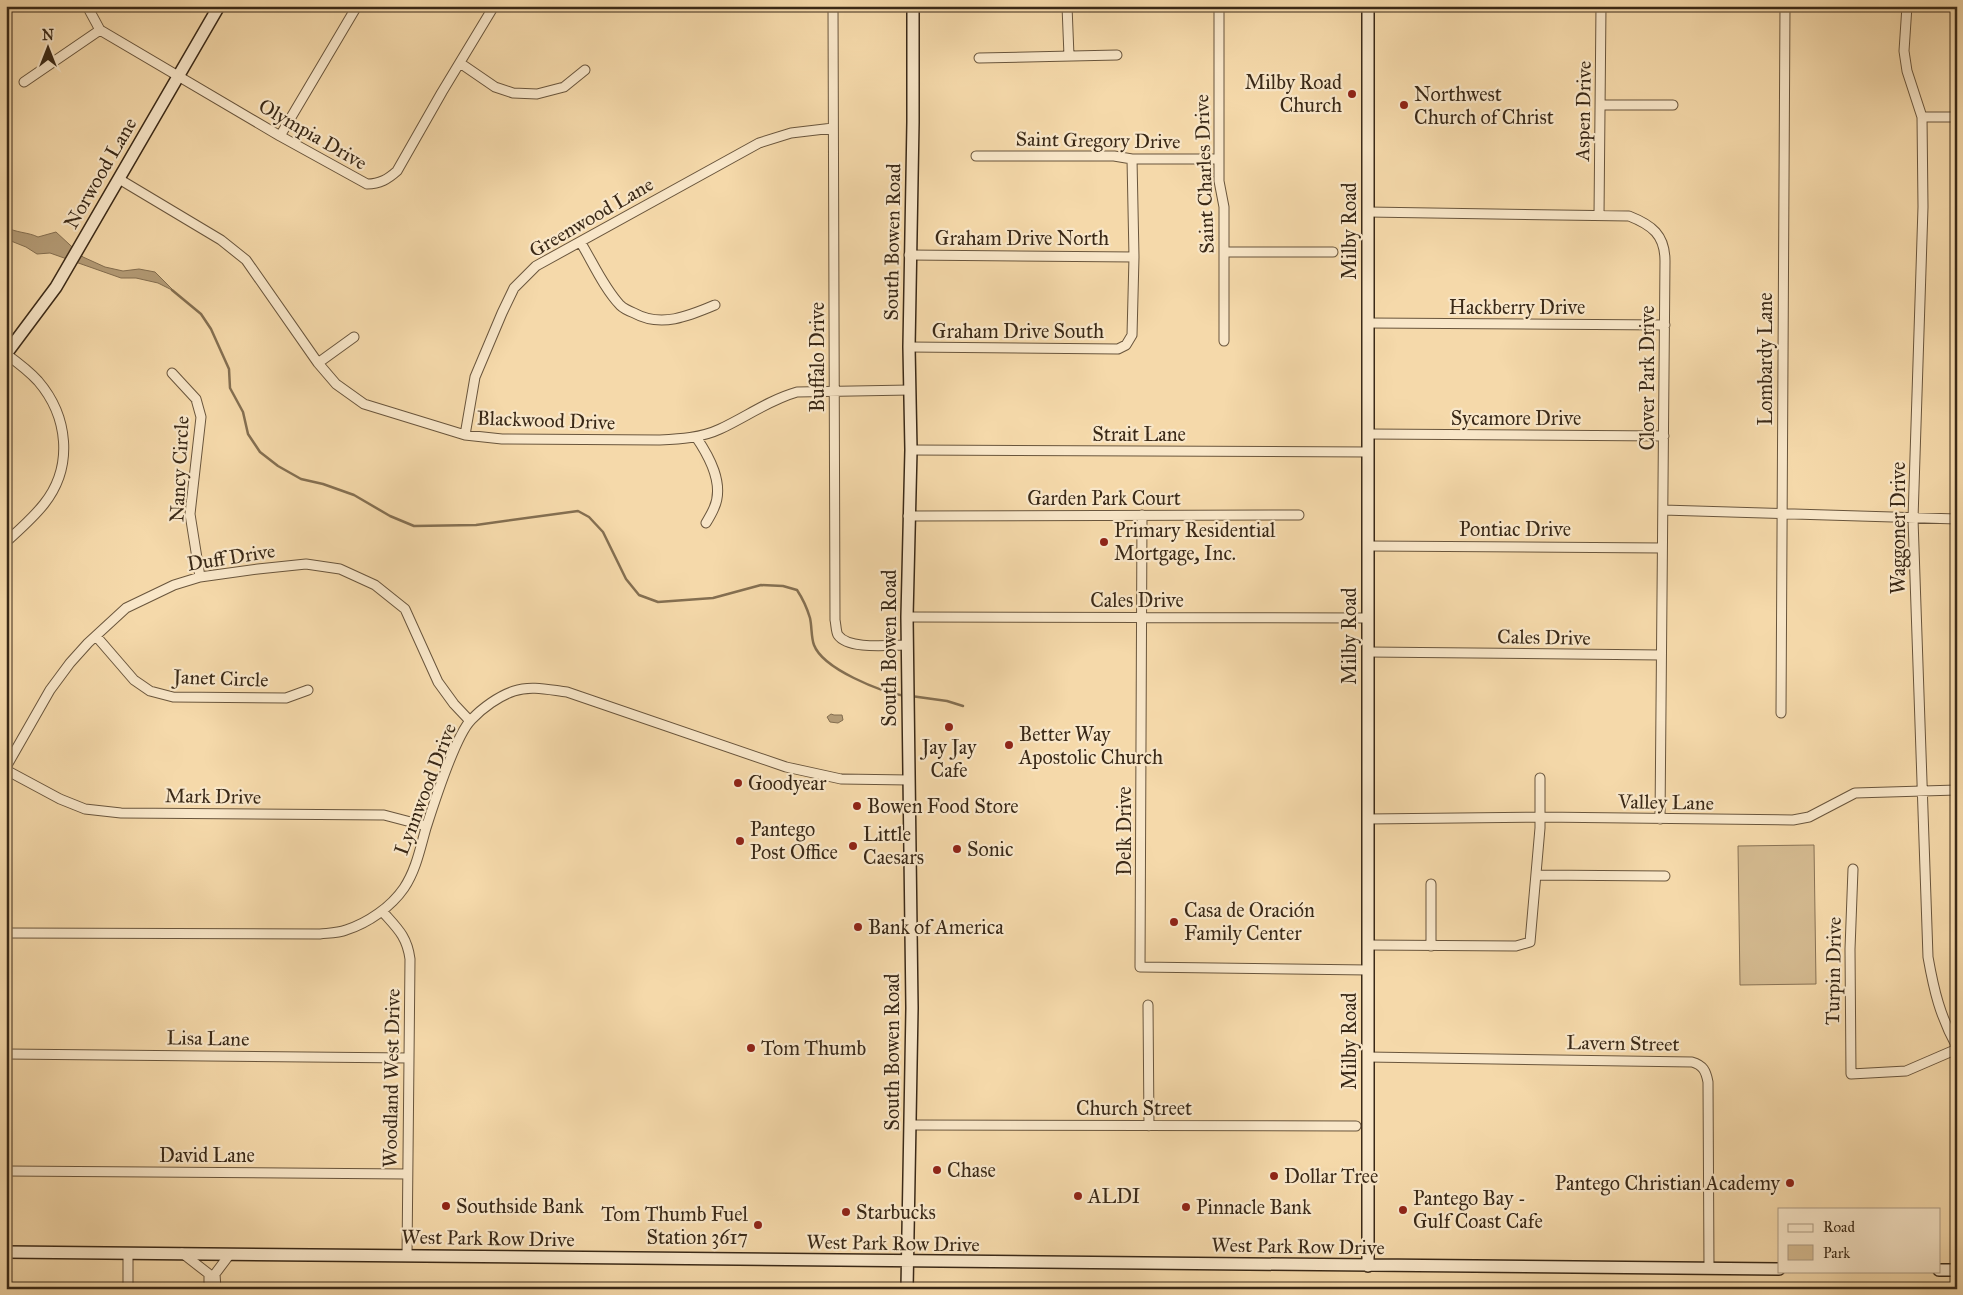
<svg xmlns="http://www.w3.org/2000/svg" width="1963" height="1295" font-family="'IM FELL Great Primer',serif">
	<style>
		.green { fill: #d5bb91; stroke: #887254 }
		.water { fill: #b59d78; stroke: #846f51 }
		.lines { fill: none; stroke-linecap: round; stroke-linejoin: round }
		.stream { stroke: #846f51; stroke-width: 2.5 }
		.street-casing { stroke: #69553c; stroke-width: 11 }
		.secondary-casing { stroke: #3a2917; stroke-width: 14 }
		.street { stroke: #f8e6c8; stroke-width: 9 }
		.secondary { stroke: #f8e6c8; stroke-width: 11 }
		.poi-dot { fill: #8f2418; stroke: #f8e6c8; stroke-width: 2 }
		.labels { text-anchor: middle; stroke-width: 4.5; stroke-linejoin: round; paint-order: stroke }
		.poi-label { font-size: 20px; fill: #3a2917; stroke: #f8e6c8; text-anchor: start }
		.street-label { font-size: 20px; fill: #3a2917; stroke: #f8e6c8 }
	</style>
	<rect width="100%" height="100%" fill="#f5d9aa"/>
	<filter id="stains"><feTurbulence type="fractalNoise" baseFrequency=".004" numOctaves="4"/><feColorMatrix values="0 0 0 0 .2 0 0 0 0 .09 0 0 0 0 .02 0 0 0 .5 -.17"/></filter>
	<radialGradient id="worn" r=".72"><stop offset=".6" stop-color="#630" stop-opacity="0"/><stop offset="1" stop-color="#630" stop-opacity=".3"/></radialGradient>
	<path class="green" d="M 1814,845 L 1816,984 L 1740,985 L 1738,846 Z"/>
	<path class="water" d="M 6,227 C 16,233 28,232 38,237 L 56,232 L 83,257 L 105,267 L 123,271 L 139,269 L 155,272 L 174,291 L 158,283 L 136,278 L 121,278 L 50,253 L 37,254 L 26,247 L 6,239 Z
		M 831,714 L 834,715 L 842,715 L 843,720 L 838,723 L 830,722 L 827,717 Z"/>
	<g class="lines">
		<path class="stream" d="M 172,290 L 201,314 L 211,329 L 229,369 L 230,388 L 243,412 L 248,434 L 260,452 L 278,466 L 301,479 L 323,484 L 354,495 L 390,516 L 414,526 L 476,525 L 578,511 L 589,517 L 603,532 L 626,579 L 639,595 L 658,602 L 713,598 L 761,585 L 783,586 L 797,590 C 803,599 807,608 810,618 C 812,627 811,637 814,645 C 823,669 881,692 905,696
			M 911,696 L 947,701 L 963,706"/>
		<g class="street-casing">
			<path id="street" d="M 87,6 L 100,30 L 280,136 L 367,184 C 380,184 388,179 397,171 L 442,92 L 494,6
				M 833,6 L 835,620 C 836,624 836,632 838,635 C 848,650 890,645 907,645
				M 1067,6 L 1069,56
				M 1219,6 L 1219,181 L 1224,207 L 1224,341
				M 1907,6 L 1904,51 L 1907,71 L 1922,117 L 1923,207 L 1913,519 L 1928,957 C 1934,991 1940,1016 1957,1047
				M 979,58 L 1117,55
				M 460,63 L 495,87 L 513,93 L 537,94 L 564,87 L 585,70
				M 24,82 L 100,30
				M 1601,105 L 1673,105
				M 1922,117 L 1957,117
				M 280,136 L 357,6
				M 976,156 L 1114,156 L 1132,159 L 1219,159
				M 119,179 L 221,240 L 246,260 L 318,363 L 336,384 L 364,404 L 465,435 L 502,439 L 659,440 C 679,439 701,438 720,429 C 746,417 769,400 797,392 L 910,390
				M 1368,212 L 1629,216 C 1652,225 1665,235 1665,261 L 1660,819
				M 1599,215 L 1601,6
				M 581,243 C 593,263 604,288 620,305 C 624,309 629,311 634,313 C 661,328 689,316 715,305
				M 1224,252 L 1333,252
				M 909,255 L 1134,257
				M 1368,323 L 1665,325
				M 909,347 L 1118,349 L 1126,345 L 1132,335 L 1134,257 L 1132,159
				M 6,354 C 17,362 29,371 38,381 C 68,416 74,466 44,504 C 33,518 19,530 6,542
				M 318,363 L 354,337
				M 172,373 L 196,399 L 201,417 L 190,514 L 200,577
				M 1368,434 L 1664,436
				M 465,435 L 475,377 L 502,313 L 514,288 L 536,266 L 759,143 L 791,133 L 833,128
				M 696,437 C 709,456 725,484 714,508 C 712,513 709,518 706,523
				M 911,450 L 1368,452
				M 1663,510 L 1957,519
				M 1142,515 L 1140,967 L 1368,970
				M 908,516 L 1299,515
				M 1368,546 L 1662,548
				M 907,617 L 1368,618
				M 96,636 L 134,680 L 150,691 L 173,697 L 286,698 L 308,690
				M 1368,652 L 1661,655
				M 1781,713 L 1785,6
				M 6,767 L 50,690 L 70,663 L 88,643 L 126,608 L 174,585 L 200,577 L 258,569 L 306,564 L 340,569 L 375,585 L 405,609 L 438,682 L 454,704 L 470,721
				M 6,770 L 60,799 L 85,809 L 121,813 L 384,815 L 426,826
				M 1368,819 L 1540,817 L 1793,820 L 1809,817 L 1855,793 L 1957,790
				M 1853,869 L 1850,949 L 1851,1074 L 1906,1071 L 1957,1049
				M 1536,875 L 1665,876
				M 382,911 C 397,928 407,936 410,959 L 407,1256
				M 6,933 L 320,934 C 329,933 338,933 346,930 C 368,923 391,907 404,888 C 416,870 420,849 426,828 C 433,806 456,735 471,720 C 482,708 499,696 514,691 C 531,685 550,690 567,692 L 786,767 L 841,779 L 909,780
				M 1368,945 L 1516,946 L 1530,942 L 1540,828 L 1540,778
				M 1431,946 L 1431,884
				M 1148,1005 L 1149,1126
				M 6,1054 L 409,1058
				M 1368,1057 L 1692,1062 C 1703,1065 1706,1071 1708,1082 L 1709,1268
				M 911,1125 L 1356,1126
				M 6,1171 L 407,1174
				M 128,1253 L 128,1289
				M 182,1253 L 209,1274 L 209,1289
				M 216,1289 L 215,1274 L 230,1254"/>
		</g>
		<g class="secondary-casing">
			<path id="secondary" d="M 6,354 L 56,287 L 219,6
				M 6,1252 L 1779,1269
				M 1368,1266 L 1368,6
				M 1939,1270 L 1957,1270
				M 907,1289 L 912,1008 L 907,617 L 911,450 L 909,347 L 913,122 L 913,6"/>
		</g>
		<use href="#street" class="street"/>
		<use href="#secondary" class="secondary"/>
	</g>
	<g class="poi-dot">
		<circle cx="1352" cy="94" r="5"/>
		<circle cx="1404" cy="105" r="5"/>
		<circle cx="1104" cy="542" r="5"/>
		<circle cx="949" cy="727" r="5"/>
		<circle cx="1009" cy="745" r="5"/>
		<circle cx="738" cy="783" r="5"/>
		<circle cx="857" cy="806" r="5"/>
		<circle cx="740" cy="841" r="5"/>
		<circle cx="853" cy="846" r="5"/>
		<circle cx="957" cy="849" r="5"/>
		<circle cx="1174" cy="922" r="5"/>
		<circle cx="858" cy="927" r="5"/>
		<circle cx="751" cy="1048" r="5"/>
		<circle cx="937" cy="1170" r="5"/>
		<circle cx="1274" cy="1176" r="5"/>
		<circle cx="1790" cy="1183" r="5"/>
		<circle cx="1078" cy="1196" r="5"/>
		<circle cx="446" cy="1206" r="5"/>
		<circle cx="1186" cy="1207" r="5"/>
		<circle cx="1403" cy="1210" r="5"/>
		<circle cx="846" cy="1212" r="5"/>
		<circle cx="758" cy="1225" r="5"/>
	</g>
	<g class="labels">
		<g class="poi-label">
			<text x="1342" y="89" text-anchor="end">Milby Road<tspan x="1342" dy="23">Church</tspan></text>
			<text x="1414" y="101">Northwest<tspan x="1414" dy="23">Church of Christ</tspan></text>
			<text x="1114" y="537">Primary Residential<tspan x="1114" dy="23">Mortgage, Inc.</tspan></text>
			<text x="1019" y="741">Better Way<tspan x="1019" dy="23">Apostolic Church</tspan></text>
			<text x="949" y="754" text-anchor="middle">Jay Jay<tspan x="949" dy="23">Cafe</tspan></text>
			<text x="748" y="790">Goodyear</text>
			<text x="867" y="813">Bowen Food Store</text>
			<text x="750" y="836">Pantego<tspan x="750" dy="23">Post Office</tspan></text>
			<text x="863" y="841">Little<tspan x="863" dy="23">Caesars</tspan></text>
			<text x="967" y="856">Sonic</text>
			<text x="1184" y="917">Casa de Oración<tspan x="1184" dy="23">Family Center</tspan></text>
			<text x="868" y="934">Bank of America</text>
			<text x="761" y="1055">Tom Thumb</text>
			<text x="947" y="1177">Chase</text>
			<text x="1284" y="1183">Dollar Tree</text>
			<text x="1780" y="1190" text-anchor="end">Pantego Christian Academy</text>
			<text x="1088" y="1203">ALDI</text>
			<text x="1413" y="1205">Pantego Bay -<tspan x="1413" dy="23">Gulf Coast Cafe</tspan></text>
			<text x="456" y="1213">Southside Bank</text>
			<text x="1196" y="1214">Pinnacle Bank</text>
			<text x="856" y="1219">Starbucks</text>
			<text x="748" y="1221" text-anchor="end">Tom Thumb Fuel<tspan x="748" dy="23">Station 3617</tspan></text>
		</g>
		<g class="street-label">
			<text transform="translate(1583 111) rotate(-89)" y="7">Aspen Drive</text>
			<text transform="translate(313 134) rotate(30)" y="7">Olympia Drive</text>
			<text transform="translate(1098 140) rotate(1)" y="7">Saint Gregory Drive</text>
			<text transform="translate(100 173) rotate(-60)" y="7">Norwood Lane</text>
			<text transform="translate(1204 174) rotate(-92)" y="7">Saint Charles Drive</text>
			<text transform="translate(591 217) rotate(-30)" y="7">Greenwood Lane</text>
			<text transform="translate(1349 231) rotate(-90)" y="7">Milby Road</text>
			<text x="1022" y="245">Graham Drive North</text>
			<text transform="translate(892 242) rotate(-89)" y="7">South Bowen Road</text>
			<text x="1517" y="314">Hackberry Drive</text>
			<text x="1018" y="338">Graham Drive South</text>
			<text transform="translate(817 357) rotate(-90)" y="7">Buffalo Drive</text>
			<text transform="translate(1765 359) rotate(-90)" y="7">Lombardy Lane</text>
			<text transform="translate(1647 378) rotate(-90)" y="7">Clover Park Drive</text>
			<text x="1516" y="425">Sycamore Drive</text>
			<text transform="translate(546 420) rotate(2)" y="7">Blackwood Drive</text>
			<text x="1139" y="441">Strait Lane</text>
			<text transform="translate(179 469) rotate(-87)" y="7">Nancy Circle</text>
			<text x="1104" y="505">Garden Park Court</text>
			<text transform="translate(1898 528) rotate(-90)" y="7">Waggoner Drive</text>
			<text x="1515" y="536">Pontiac Drive</text>
			<text transform="translate(231 557) rotate(-9)" y="7">Duff Drive</text>
			<text x="1137" y="607">Cales Drive</text>
			<text transform="translate(1349 636) rotate(-90)" y="7">Milby Road</text>
			<text transform="translate(1544 637) rotate(1)" y="7">Cales Drive</text>
			<text transform="translate(889 648) rotate(-90)" y="7">South Bowen Road</text>
			<text transform="translate(221 678) rotate(2)" y="7">Janet Circle</text>
			<text transform="translate(425 789) rotate(-69)" y="7">Lynnwood Drive</text>
			<text transform="translate(213 796) rotate(1)" y="7">Mark Drive</text>
			<text transform="translate(1666 802) rotate(1)" y="7">Valley Lane</text>
			<text transform="translate(1124 831) rotate(-90)" y="7">Delk Drive</text>
			<text transform="translate(1833 971) rotate(-89)" y="7">Turpin Drive</text>
			<text transform="translate(208 1038) rotate(1)" y="7">Lisa Lane</text>
			<text transform="translate(1349 1041) rotate(-90)" y="7">Milby Road</text>
			<text transform="translate(1623 1043) rotate(1)" y="7">Lavern Street</text>
			<text transform="translate(892 1052) rotate(-90)" y="7">South Bowen Road</text>
			<text transform="translate(391 1078) rotate(-89)" y="7">Woodland West Drive</text>
			<text x="1134" y="1115">Church Street</text>
			<text x="207" y="1162">David Lane</text>
			<text transform="translate(488 1238) rotate(1)" y="7">West Park Row Drive</text>
			<text transform="translate(893 1243) rotate(1)" y="7">West Park Row Drive</text>
			<text transform="translate(1298 1246) rotate(1)" y="7">West Park Row Drive</text>
		</g>
	</g>
	<rect width="1963" height="1295" fill="none" stroke="#f5d9aa" stroke-width="25"/>
	<rect x="8" y="8" width="1948" height="1280" fill="none" stroke="#3a2917" stroke-width="2.5"/>
	<rect x="12" y="12" width="1938" height="1270" fill="none" stroke="#3a2917"/>
	<rect x="1778" y="1208" width="162" height="65" fill="#f8e6c8" stroke="#ac9a81"/>
	<rect x="1788" y="1224" width="25" height="8" fill="#f8e6c8" stroke="#ac9a81"/>
	<text x="1823" y="1232" font-size="15" fill="#3a2917">Road</text>
	<rect x="1788" y="1245" width="25" height="15" fill="#d5bb91" stroke="#ac9a81"/>
	<text x="1823" y="1258" font-size="15" fill="#3a2917">Park</text>
	<g transform="translate(48 48)" stroke="#f8e6c8" stroke-width="4" paint-order="stroke">
	<path d="M0-4L9 19L0 12L-9 19Z" fill="#3a2917"/>
	<text y="-8" font-size="14" font-weight="bold" text-anchor="middle" fill="#3a2917">N</text>
	</g>
	<rect width="100%" height="100%" filter="url(#stains)"/>
	<rect width="100%" height="100%" fill="url(#worn)"/>
</svg>
